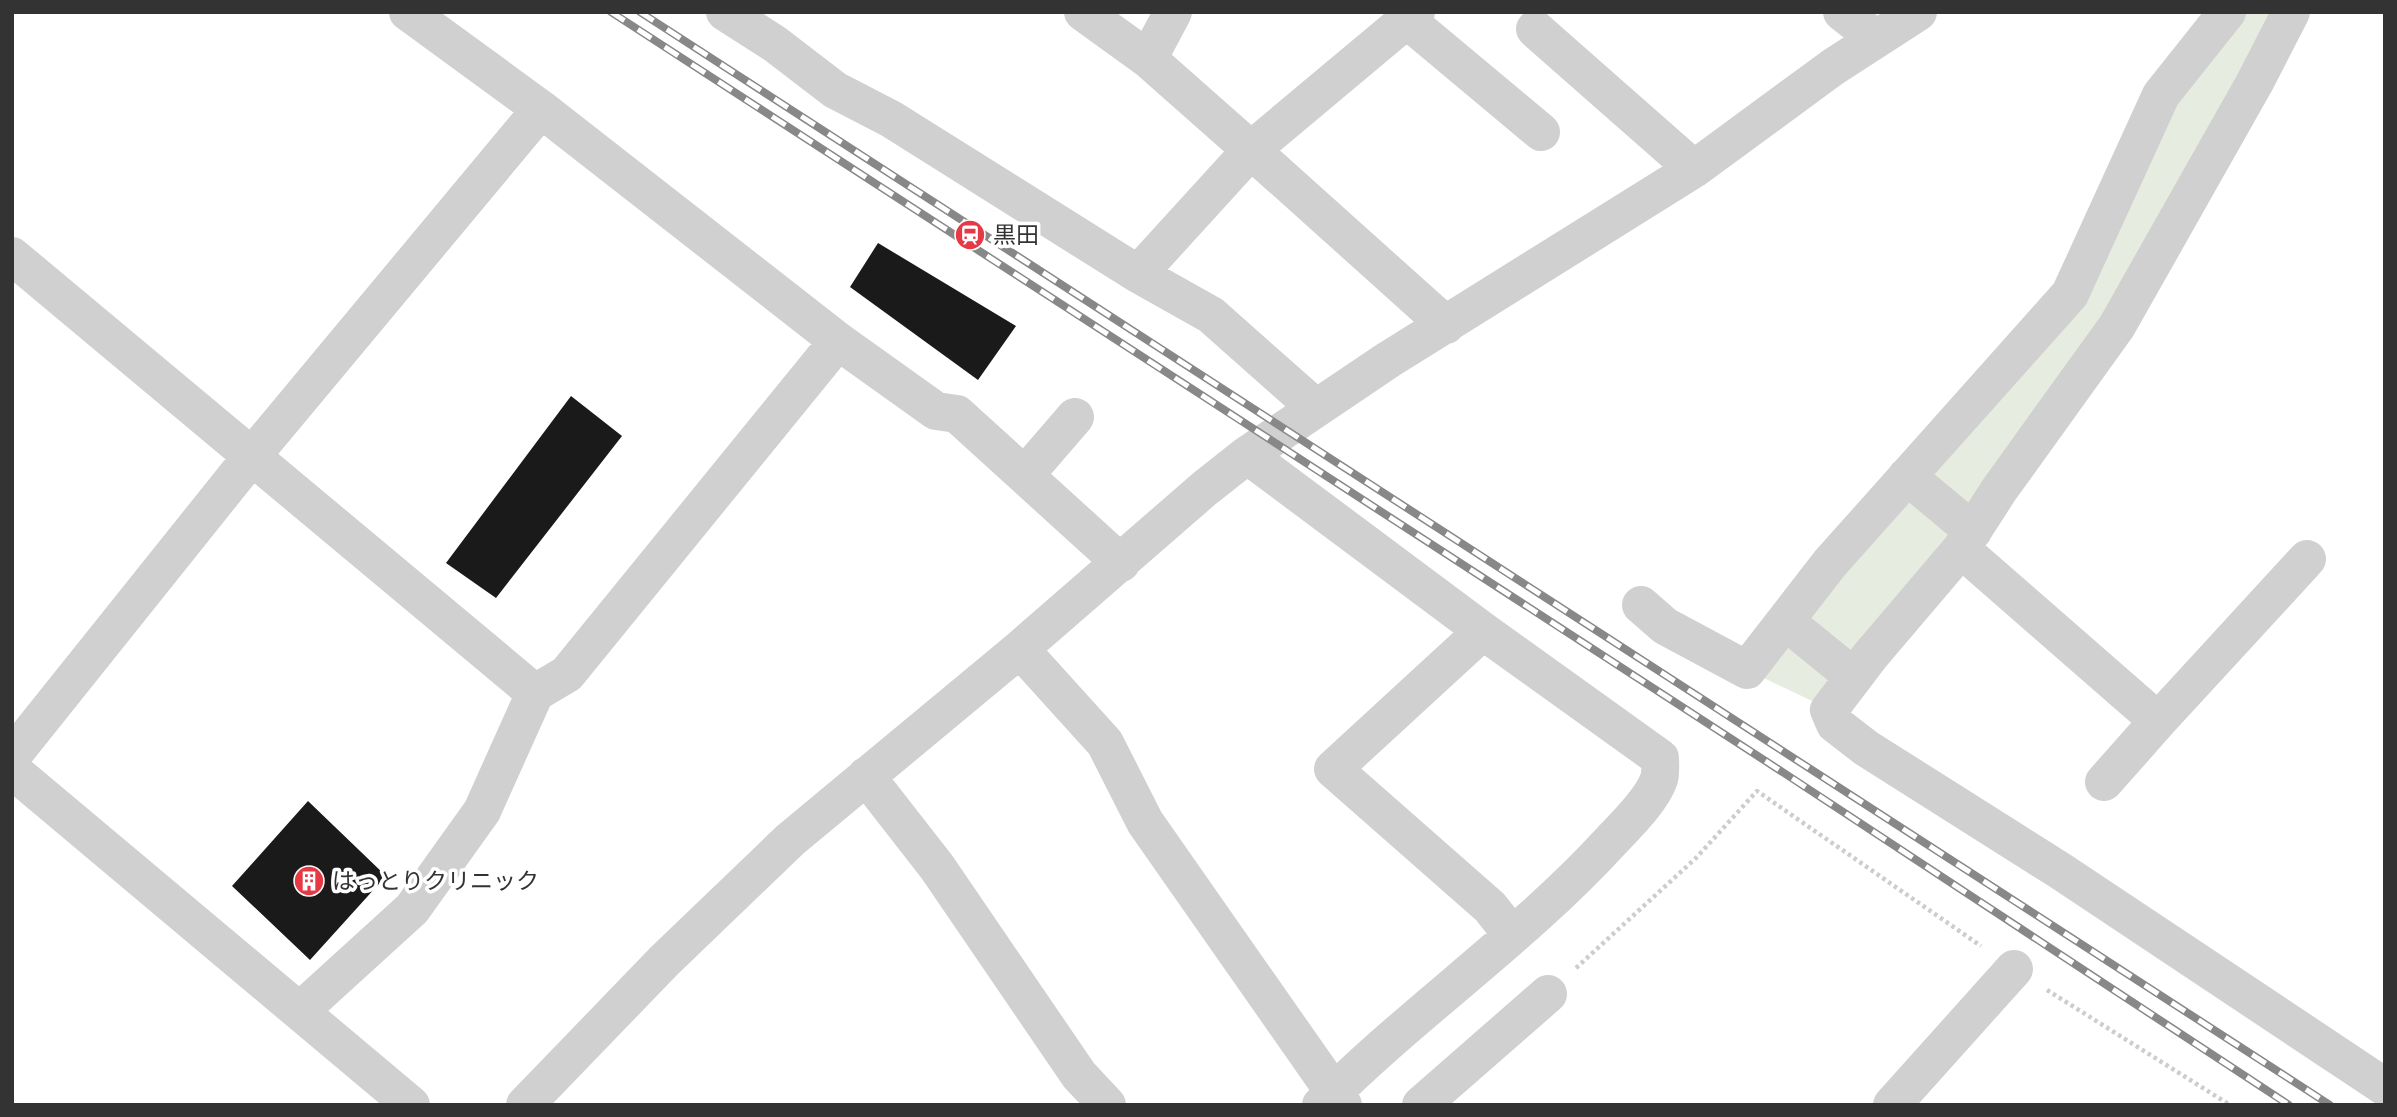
<svg xmlns="http://www.w3.org/2000/svg" width="2397" height="1117" font-family="'Roboto Condensed','Noto Sans JP',sans-serif">
	<style>
		.green { fill: #e6ecdf }
		.building { fill: #1a1a1a }
		.lines { fill: none; stroke-linecap: round; stroke-linejoin: round }
		.path { stroke: #cdcdcd; stroke-width: 4.5; stroke-dasharray: 3.5 3.5; stroke-linecap: butt }
		.minor { stroke: #d0d0d0; stroke-width: 38 }
		.rail-casing { stroke: #888; stroke-width: 8 }
		.rail { stroke: #fff; stroke-width: 5; stroke-dasharray: 16; stroke-linecap: butt }
		.labels { text-anchor: middle; stroke-width: 7; stroke-linejoin: round; paint-order: stroke }
		.poi-label { font-size: 23px; fill: #333; stroke: #fff; text-anchor: start }
	</style>
	<rect width="100%" height="100%" fill="#fff"/>
	<path class="green" d="M 2220,12 L 2291,12 L 2117,326 L 1829,709 L 1747,670 L 2070,294 Z"/>
	<path class="building" d="M 878,243 L 1016,326 L 978,380 L 850,287 Z
		M 571,396 L 622,436 L 496,598 L 446,563 Z
		M 308,801 L 386,876 L 310,960 L 232,886 Z"/>
	<g class="lines">
		<path class="path" d="M 1576,968 L 1696,858 L 1757,791 L 1981,946
			M 2047,990 L 2230,1105"/>
		<path class="minor" d="M 408,12 L 541,109 L 838,341 L 936,411 L 957,414 L 1121,563
			M 725,12 L 775,44 L 835,90 L 891,119 L 1138,274 L 1211,315 L 1316,408
			M 1083,12 L 1148,59 L 1251,150 L 1416,12
			M 1842,12 L 1875,38
			M 2291,12 L 2255,82 L 2117,326 L 1999,490 L 1961,549 L 1870,656 L 1829,710 L 1835,724 L 1866,748 L 2059,870 L 2385,1087
			M 1407,20 L 1541,132
			M 1535,29 L 1694,169
			M 1148,59 L 1173,12
			M 12,256 L 535,693
			M 1138,274 L 1251,150 L 1446,325
			M 1247,455 L 1483,631 L 1660,758 C 1660,764 1661,773 1659,779 C 1652,800 1625,826 1610,842 C 1522,938 1413,1012 1321,1105
			M 1025,475 L 1075,417
			M 1907,476 L 1973,531
			M 1961,549 L 2158,721 L 2307,559
			M 1641,605 L 1665,626 L 1747,670 L 1830,563 L 2070,294 L 2161,95 L 2227,12
			M 1785,621 L 1854,677
			M 1483,631 L 1333,769 L 1490,907 L 1512,935
			M 1020,649 L 1105,743 L 1145,822 L 1343,1105
			M 12,756 L 252,456 L 541,109
			M 12,770 L 411,1105
			M 866,776 L 937,867 L 1079,1075 L 1107,1105
			M 2104,782 L 2158,721
			M 301,1010 L 412,909 L 482,811 L 535,693 L 567,674 L 838,341
			M 525,1105 L 664,961 L 790,840 L 1020,649 L 1204,489 L 1247,455 L 1388,360 L 1694,169 L 1833,67 L 1918,12
			M 1421,1105 L 1548,994
			M 1892,1105 L 2014,969"/>
		<g class="rail-casing">
			<path id="rail" d="M 611,12 L 1784,773 L 2289,1105
				M 640,12 L 2330,1105"/>
		</g>
		<use href="#rail" class="rail"/>
	</g>
	<defs>
		<g id="station-disc" transform="scale(1.575)"><circle r="9.5" fill="#e63946" stroke="#fff"/><path d="M-3-6H3Q5-6 5-4V2Q5 4 3 4L4.5 6H3L1.5 4h-3L-3 6H-4.5L-3 4Q-5 4-5 2V-4Q-5-6-3-6ZM-3.5-4v3h7v-3ZM-3.5 1v1.5H-2V1ZM2 1v1.5H3.5V1Z" fill="#fff"/></g>
		<g id="building-disc" transform="scale(1.575)"><circle r="9.5" fill="#e63946" stroke="#fff"/><path d="M-4-6H4V6H1V3H-1V6H-4ZM-2.5-4.3h1.7v1.8h-1.7ZM.8-4.3h1.7v1.8H.8ZM-2.5-1h1.7V.8h-1.7ZM.8-1h1.7V.8H.8Z" fill="#fff"/></g>
	</defs>
	<g fill-rule="evenodd">
		<use href="#station-disc" x="970" y="235"/>
		<use href="#building-disc" x="309" y="881"/>
	</g>
	<g class="labels">
		<g class="poi-label">
			<text x="993" y="243">黒田</text>
			<text x="332" y="889">はっとりクリニック</text>
		</g>
	</g>
	<rect width="2397" height="1117" fill="none" stroke="#333333" stroke-width="28"/>
</svg>
